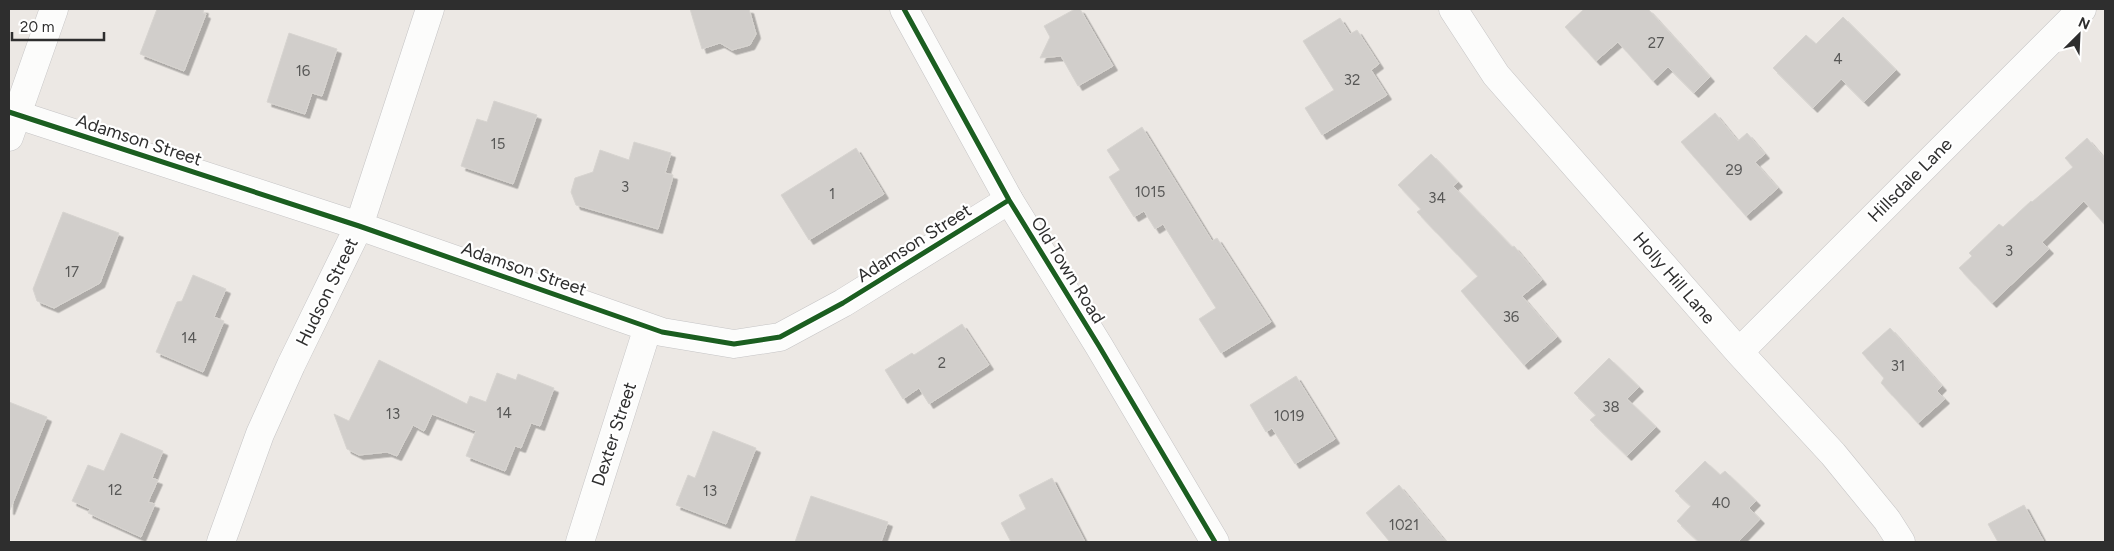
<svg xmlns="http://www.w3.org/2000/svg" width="2114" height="551" font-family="Figtree,sans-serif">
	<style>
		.building { fill: #d1cecb; stroke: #d7d4d0; filter: url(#shadow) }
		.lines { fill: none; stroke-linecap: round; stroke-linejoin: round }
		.minor-casing { stroke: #c5c4c5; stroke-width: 29 }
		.secondary-casing { stroke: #c5c4c5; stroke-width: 29 }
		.minor { stroke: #fcfcfb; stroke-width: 28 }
		.secondary { stroke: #fcfcfb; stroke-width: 28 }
		.cycleway-casing { stroke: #fff; stroke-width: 8 }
		.cycleway { stroke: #1b5e20; stroke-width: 5 }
		.labels { text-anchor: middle; stroke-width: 4.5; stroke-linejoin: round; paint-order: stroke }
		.number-label { font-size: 15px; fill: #585857 }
		.street-label { font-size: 18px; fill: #2e2e2e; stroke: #fff }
	</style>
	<defs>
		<filter id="shadow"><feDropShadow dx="4.5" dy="4.5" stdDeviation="0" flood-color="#0004"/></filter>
	</defs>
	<rect width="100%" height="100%" fill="#ece8e4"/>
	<path class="building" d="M 157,9 L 204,9 L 203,13 L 206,14 L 184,71 L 140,54 Z
		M 690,9 L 749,9 L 756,34 L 750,45 L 732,50 L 720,43 L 702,49 Z
		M 1075,9 L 1080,9 L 1113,66 L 1078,86 L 1061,56 L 1040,58 L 1050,37 L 1044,26 Z
		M 1584,9 L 1648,9 L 1710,77 L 1694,93 L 1668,67 L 1653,81 L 1618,42 L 1596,61 L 1565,27 Z
		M 1843,17 L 1896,70 L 1864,102 L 1841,79 L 1813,108 L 1773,68 L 1806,35 L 1816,44 Z
		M 1340,18 L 1350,34 L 1357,30 L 1379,64 L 1371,70 L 1387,95 L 1322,135 L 1305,108 L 1334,90 L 1303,41 Z
		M 289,33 L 337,49 L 322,96 L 312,93 L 305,114 L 267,102 Z
		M 494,101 L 537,115 L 513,184 L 461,166 L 477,119 L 487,122 Z
		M 1715,113 L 1738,141 L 1747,133 L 1765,154 L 1755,162 L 1778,188 L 1746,216 L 1681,142 Z
		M 1142,127 L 1212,241 L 1217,238 L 1271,322 L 1221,353 L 1199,319 L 1216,308 L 1163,224 L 1155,229 L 1144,211 L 1134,217 L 1109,177 L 1120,170 L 1107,150 Z
		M 2087,138 L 2105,159 L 2105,225 L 2084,201 L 2042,242 L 2049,249 L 1992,303 L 1959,268 L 1972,256 L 1969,253 L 1999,224 L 2003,227 L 2031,201 L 2032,202 L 2073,167 L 2065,158 Z
		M 634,142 L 671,153 L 665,173 L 673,175 L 672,180 L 658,229 L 576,205 L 571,192 L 575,178 L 593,172 L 600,150 L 629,160 Z
		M 856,148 L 884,194 L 809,240 L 781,195 Z
		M 1431,154 L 1458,182 L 1453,186 L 1512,247 L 1514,246 L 1542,280 L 1522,296 L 1557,337 L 1524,365 L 1461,291 L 1478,276 L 1417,212 L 1421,209 L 1398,185 Z
		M 63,212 L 119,233 L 100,283 L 54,308 L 37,301 L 33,289 Z
		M 193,275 L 226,289 L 214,317 L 224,321 L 203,372 L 156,352 L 177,302 L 182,301 Z
		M 962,324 L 989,365 L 929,404 L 919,388 L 903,399 L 885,370 L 912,353 L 914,355 Z
		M 1890,328 L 1942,386 L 1937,391 L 1945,399 L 1918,423 L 1881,383 L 1884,378 L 1862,353 Z
		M 1609,358 L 1639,387 L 1627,399 L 1656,427 L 1627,456 L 1590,420 L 1596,415 L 1574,393 Z
		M 379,360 L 467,404 L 470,396 L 486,402 L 497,373 L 516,380 L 518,374 L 554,388 L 540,426 L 531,423 L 521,448 L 515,446 L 505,471 L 466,456 L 476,431 L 432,414 L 424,431 L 413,425 L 397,456 L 387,452 L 359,455 L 347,449 L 334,414 L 349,421 Z
		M 1296,376 L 1335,439 L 1295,464 L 1272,428 L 1266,432 L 1250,405 Z
		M 9,402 L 47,417 L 10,510 L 9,510 Z
		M 713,431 L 756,448 L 726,524 L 676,505 L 688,475 L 695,478 Z
		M 121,433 L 163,451 L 152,478 L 158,480 L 148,502 L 155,504 L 141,537 L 88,513 L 90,509 L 72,501 L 88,465 L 104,471 Z
		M 1705,461 L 1720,475 L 1725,471 L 1756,501 L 1749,508 L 1760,519 L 1738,542 L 1699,542 L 1677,521 L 1691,506 L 1675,491 Z
		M 1052,478 L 1085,542 L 1011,542 L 1001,523 L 1026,509 L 1019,495 Z
		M 1399,485 L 1446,542 L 1390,542 L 1366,513 Z
		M 811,496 L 888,522 L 881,542 L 795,542 Z
		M 2024,505 L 2044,542 L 1998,542 L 1988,524 Z"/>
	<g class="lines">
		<g class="minor-casing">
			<path id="minor" d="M 1453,9 L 1496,75 L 1739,352 L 1833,454 L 1887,520 L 1901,542
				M 9,112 L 359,226 L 662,332 L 734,344 L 780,337 L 843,303 L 1009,200
				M 9,137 L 54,9
				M 1739,352 L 2082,9
				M 221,542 L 260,434 L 291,365 L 359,226 L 430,9
				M 580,542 L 648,327"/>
		</g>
		<g class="secondary-casing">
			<path id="secondary" d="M 904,9 L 1009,200 L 1099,346 L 1215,542"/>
		</g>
		<use href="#minor" class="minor"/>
		<use href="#secondary" class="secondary"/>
		<g class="cycleway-casing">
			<path id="cycleway" d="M 904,9 L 1009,200 L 1099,346 L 1215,542
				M 9,112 L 359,226 L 662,332 L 734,344 L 780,337 L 843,303 L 1009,200"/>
		</g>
		<use href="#cycleway" class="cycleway"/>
	</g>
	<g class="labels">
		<g class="number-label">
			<text x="1656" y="48">27</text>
			<text x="1838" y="64">4</text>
			<text x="303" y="76">16</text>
			<text x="1352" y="85">32</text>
			<text x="498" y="149">15</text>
			<text x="1734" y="175">29</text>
			<text x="625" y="192">3</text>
			<text x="1150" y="197">1015</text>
			<text x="832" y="199">1</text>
			<text x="1437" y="203">34</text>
			<text x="2009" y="256">3</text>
			<text x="72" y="277">17</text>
			<text x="1511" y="322">36</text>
			<text x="189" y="343">14</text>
			<text x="942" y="368">2</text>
			<text x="1898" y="371">31</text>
			<text x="1611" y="412">38</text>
			<text x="504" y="418">14</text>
			<text x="393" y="419">13</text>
			<text x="1289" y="421">1019</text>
			<text x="115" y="495">12</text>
			<text x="710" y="496">13</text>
			<text x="1721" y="508">40</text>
			<text x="1404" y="530">1021</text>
		</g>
		<g class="street-label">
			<text transform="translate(139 140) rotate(18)" y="6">Adamson Street</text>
			<text transform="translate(1910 180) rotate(-45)" y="6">Hillsdale Lane</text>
			<text transform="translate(914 243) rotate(-32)" y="6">Adamson Street</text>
			<text transform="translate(524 269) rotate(19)" y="6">Adamson Street</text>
			<text transform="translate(1068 270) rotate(58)" y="6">Old Town Road</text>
			<text transform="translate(1674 278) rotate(49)" y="6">Holly Hill Lane</text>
			<text transform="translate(327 292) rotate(-64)" y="6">Hudson Street</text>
			<text transform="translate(614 434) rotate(-72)" y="6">Dexter Street</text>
		</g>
	</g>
	<rect width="2114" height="551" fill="none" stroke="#2e2e2e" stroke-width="20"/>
	<g transform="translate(2079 35) rotate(24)" stroke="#ffffff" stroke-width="4" paint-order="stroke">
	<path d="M0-4L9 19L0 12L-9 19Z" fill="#2e2e2e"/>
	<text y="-8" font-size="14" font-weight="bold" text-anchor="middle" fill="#2e2e2e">N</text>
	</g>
	<path d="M12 32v8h92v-8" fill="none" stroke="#2e2e2e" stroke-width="2.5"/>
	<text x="20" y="32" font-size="15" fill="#2e2e2e" stroke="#ffffff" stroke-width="4" paint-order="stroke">20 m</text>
</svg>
